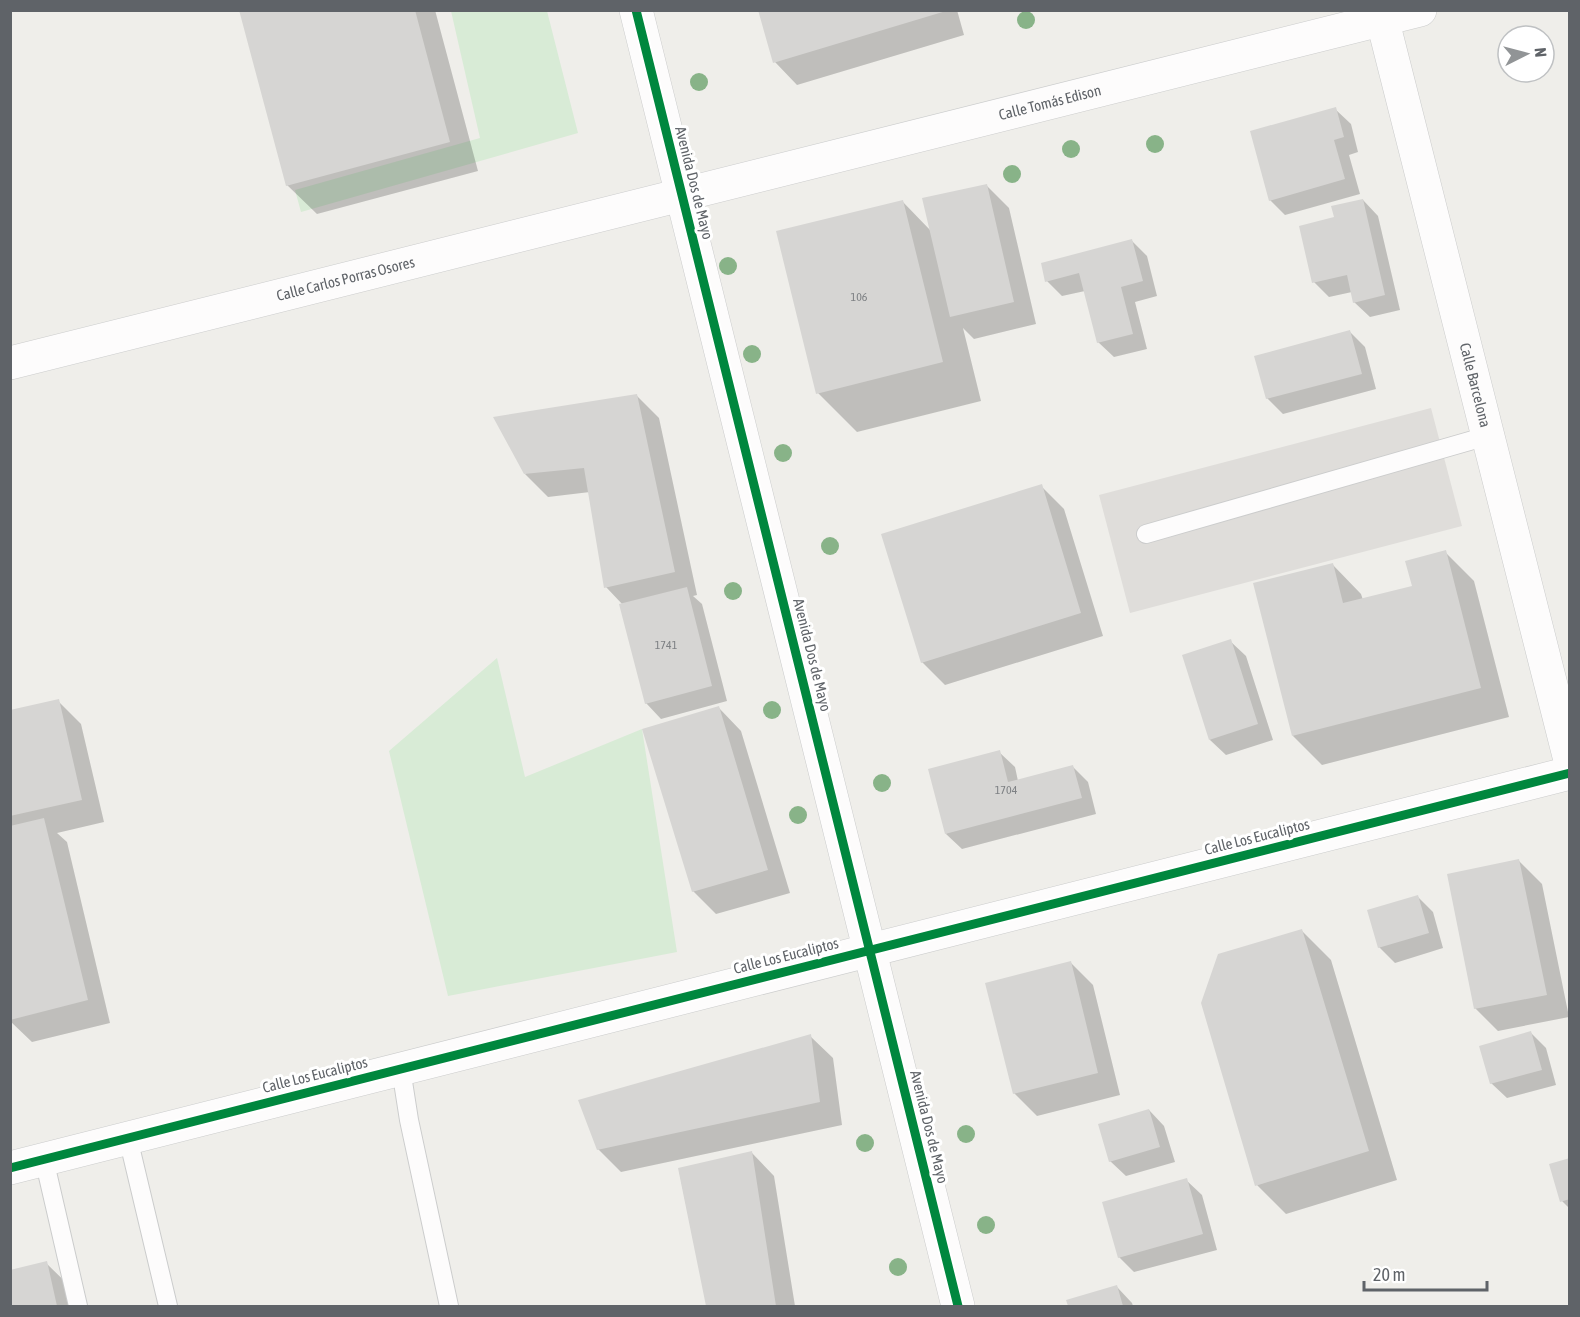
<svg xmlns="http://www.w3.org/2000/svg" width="1580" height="1317" font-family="'Asap Condensed',sans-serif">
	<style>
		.industrial { fill: #dfddda }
		.green { fill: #d8ebd6 }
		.shadow { fill: #0003 }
		.building { fill: #d6d5d3 }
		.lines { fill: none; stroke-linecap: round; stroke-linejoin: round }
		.service-casing { stroke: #cbcccc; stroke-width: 20 }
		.minor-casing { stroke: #cbcccc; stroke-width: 34 }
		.service { stroke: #fdfcfc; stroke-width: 18 }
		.minor { stroke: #fdfcfc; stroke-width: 33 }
		.cycleway-casing { stroke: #fff; stroke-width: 13 }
		.cycleway { stroke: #00873e; stroke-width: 9 }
		.tree { fill: #88b388 }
		.labels { text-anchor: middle; stroke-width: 6; stroke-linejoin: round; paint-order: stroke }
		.number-label { font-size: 12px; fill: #7e8184 }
		.street-label { font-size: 15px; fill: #5f6368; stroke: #fff }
	</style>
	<rect width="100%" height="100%" fill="#efeeea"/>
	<path class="industrial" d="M 1431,408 L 1462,526 L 1130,613 L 1099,495 Z"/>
	<path class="green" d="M 451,11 L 547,11 L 578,133 L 301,212 L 295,190 L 480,138 Z
		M 497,658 L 525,777 L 642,729 L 677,952 L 448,996 L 389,751 Z"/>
	<path class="shadow" d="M 241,10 L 435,10 L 478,171 L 317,214 L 287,185 Z
		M 759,10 L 957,10 L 964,35 L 797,85 L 775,62 Z
		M 1335,109 L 1351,124 L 1358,152 L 1349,155 L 1360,194 L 1285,215 L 1270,200 Z
		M 986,185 L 1009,208 L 1036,324 L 974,339 L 963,328 L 981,401 L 857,432 L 818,393 L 902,201 L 931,231 Z
		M 1363,200 L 1378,216 L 1400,310 L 1370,317 L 1354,302 L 1352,292 L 1329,297 L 1314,282 L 1335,219 Z
		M 1132,241 L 1147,256 L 1157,296 L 1135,302 L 1147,349 L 1114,357 L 1098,342 L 1085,291 L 1062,296 L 1047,281 Z
		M 1349,331 L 1365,347 L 1376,389 L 1283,414 L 1267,398 Z
		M 636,395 L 659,418 L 697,595 L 693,596 L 702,604 L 727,701 L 661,719 L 646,703 L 623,605 L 606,587 L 590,492 L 548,497 L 525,474 Z
		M 1041,486 L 1064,509 L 1103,636 L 945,685 L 922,662 Z
		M 1445,552 L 1474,581 L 1509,717 L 1322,765 L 1293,736 L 1332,564 L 1361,594 L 1363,600 L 1414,587 Z
		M 1230,641 L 1246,656 L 1273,740 L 1226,755 L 1210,740 Z
		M 58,701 L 81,724 L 104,822 L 57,833 L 67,842 L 110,1023 L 32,1042 L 10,1021 L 10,712 Z
		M 719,708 L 741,731 L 790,893 L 716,914 L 693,891 Z
		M 999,752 L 1015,767 L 1018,781 L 1072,766 L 1088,782 L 1096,814 L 962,849 L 946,834 Z
		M 1519,861 L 1542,884 L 1569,1017 L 1498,1031 L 1475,1008 Z
		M 1418,897 L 1433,912 L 1443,948 L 1395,963 L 1379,947 Z
		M 1302,931 L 1331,960 L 1397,1180 L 1286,1214 L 1257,1185 Z
		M 1070,962 L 1093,985 L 1120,1095 L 1037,1116 L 1014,1093 Z
		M 1530,1032 L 1546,1048 L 1556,1085 L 1507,1098 L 1491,1083 Z
		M 810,1036 L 833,1058 L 842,1125 L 621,1172 L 598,1149 Z
		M 1149,1110 L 1164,1126 L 1175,1162 L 1126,1176 L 1110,1161 Z
		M 752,1153 L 774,1176 L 795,1306 L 707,1306 L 679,1170 Z
		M 1570,1159 L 1570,1209 L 1562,1201 Z
		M 1186,1180 L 1202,1195 L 1217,1250 L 1134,1272 L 1119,1257 Z
		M 46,1263 L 86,1302 L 87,1306 L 10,1306 L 10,1269 L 12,1271 Z
		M 1117,1287 L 1132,1303 L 1133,1306 L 1070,1306 L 1068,1301 Z"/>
	<path class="building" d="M 239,10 L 415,10 L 450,142 L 286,186 Z
		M 758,10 L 946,10 L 946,11 L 773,63 Z
		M 1336,107 L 1344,137 L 1334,140 L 1345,179 L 1269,201 L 1250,131 Z
		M 987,184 L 1014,302 L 950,317 L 922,198 Z
		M 1363,199 L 1385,295 L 1353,303 L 1347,275 L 1312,283 L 1299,226 L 1334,217 L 1331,206 Z
		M 903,200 L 943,362 L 816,394 L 776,231 Z
		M 1132,239 L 1143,281 L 1121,287 L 1133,334 L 1097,343 L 1079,273 L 1045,282 L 1041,263 Z
		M 1350,330 L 1362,374 L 1266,399 L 1254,356 Z
		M 637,394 L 675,572 L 604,588 L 584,468 L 524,474 L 493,417 Z
		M 1042,484 L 1081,613 L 921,663 L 881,534 Z
		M 1446,550 L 1481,688 L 1292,736 L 1253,583 L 1333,563 L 1343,603 L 1412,586 L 1405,561 Z
		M 687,587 L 712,686 L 645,704 L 619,604 Z
		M 1231,639 L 1258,724 L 1209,740 L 1182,655 Z
		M 59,699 L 82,800 L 10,816 L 10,710 Z
		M 719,706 L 768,870 L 692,892 L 642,729 Z
		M 1000,750 L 1008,782 L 1073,765 L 1082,798 L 945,834 L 928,769 Z
		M 44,818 L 88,1000 L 10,1020 L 10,826 Z
		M 1519,859 L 1547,995 L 1474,1009 L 1447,874 Z
		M 1418,895 L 1429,933 L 1378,948 L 1367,910 Z
		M 1302,929 L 1369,1151 L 1255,1186 L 1201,1003 L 1218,954 Z
		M 1071,961 L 1098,1073 L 1013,1094 L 985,983 Z
		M 1531,1031 L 1542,1070 L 1490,1084 L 1479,1046 Z
		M 811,1034 L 820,1102 L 597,1150 L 578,1100 Z
		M 1149,1109 L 1160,1147 L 1109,1162 L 1098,1124 Z
		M 752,1151 L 776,1306 L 706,1306 L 678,1168 Z
		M 1570,1158 L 1570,1199 L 1560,1202 L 1549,1164 Z
		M 1187,1178 L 1203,1234 L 1118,1258 L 1102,1202 Z
		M 47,1261 L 57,1306 L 10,1306 L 10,1270 Z
		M 1117,1285 L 1123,1306 L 1068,1306 L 1066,1300 Z"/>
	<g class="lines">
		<g class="service-casing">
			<path id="service" d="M 1146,534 L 1487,436
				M 401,1069 L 409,1120 L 449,1306
				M 128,1138 L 168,1306
				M 44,1159 L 78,1306"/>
		</g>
		<g class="minor-casing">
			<g id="minor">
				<path d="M 636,10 L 958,1306"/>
				<path id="s1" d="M 1380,10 L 1570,760"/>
				<path id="s2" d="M 10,363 L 1420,10"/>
				<path d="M 10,1168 L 1570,773"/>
			</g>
		</g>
		<use href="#service" class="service"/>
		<use href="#minor" class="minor"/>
		<g class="cycleway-casing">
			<path id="cycleway" d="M 636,10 L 958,1306
				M 10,1168 L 1570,773"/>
		</g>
		<use href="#cycleway" class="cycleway"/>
	</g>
	<g class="tree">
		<circle cx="1026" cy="20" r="9"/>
		<circle cx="699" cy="82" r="9"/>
		<circle cx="1155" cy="144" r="9"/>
		<circle cx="1071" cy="149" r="9"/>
		<circle cx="1012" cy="174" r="9"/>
		<circle cx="728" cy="266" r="9"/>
		<circle cx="752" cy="354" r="9"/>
		<circle cx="783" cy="453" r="9"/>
		<circle cx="830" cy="546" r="9"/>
		<circle cx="733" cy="591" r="9"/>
		<circle cx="772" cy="710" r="9"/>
		<circle cx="882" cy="783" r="9"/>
		<circle cx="798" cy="815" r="9"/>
		<circle cx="966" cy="1134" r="9"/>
		<circle cx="865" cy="1143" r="9"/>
		<circle cx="986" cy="1225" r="9"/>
		<circle cx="898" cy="1267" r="9"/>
	</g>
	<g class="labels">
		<g class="number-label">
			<text x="859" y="301">106</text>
			<text x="666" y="649">1741</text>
			<text x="1006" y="794">1704</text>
		</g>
		<g class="street-label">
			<text dy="5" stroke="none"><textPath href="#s2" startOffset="1072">Calle Tomás Edison</textPath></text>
			<text transform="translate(694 183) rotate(76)" y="5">Avenida Dos de Mayo</text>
			<text dy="5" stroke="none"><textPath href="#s2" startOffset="346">Calle Carlos Porras Osores</textPath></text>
			<text dy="5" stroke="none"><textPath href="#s1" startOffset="387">Calle Barcelona</textPath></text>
			<text transform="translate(812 655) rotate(76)" y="5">Avenida Dos de Mayo</text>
			<text transform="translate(1257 837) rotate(-14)" y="5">Calle Los Eucaliptos</text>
			<text transform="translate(786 956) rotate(-14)" y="5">Calle Los Eucaliptos</text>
			<text transform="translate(315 1075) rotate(-14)" y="5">Calle Los Eucaliptos</text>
			<text transform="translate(929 1127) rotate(76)" y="5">Avenida Dos de Mayo</text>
		</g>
	</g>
	<rect width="1580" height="1317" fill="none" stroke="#5f6368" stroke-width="24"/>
	<g transform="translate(1526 54) rotate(84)"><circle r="28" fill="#ffffff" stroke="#bfc1c3" stroke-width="1.5"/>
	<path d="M0-4.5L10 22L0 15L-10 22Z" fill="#919496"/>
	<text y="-9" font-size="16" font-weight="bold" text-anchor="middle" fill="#5f6368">N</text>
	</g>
	<path d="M1364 1281v9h123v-9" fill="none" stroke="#5f6368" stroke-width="3"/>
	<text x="1373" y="1281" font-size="18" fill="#5f6368" stroke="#ffffff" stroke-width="4.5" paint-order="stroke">20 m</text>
</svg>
